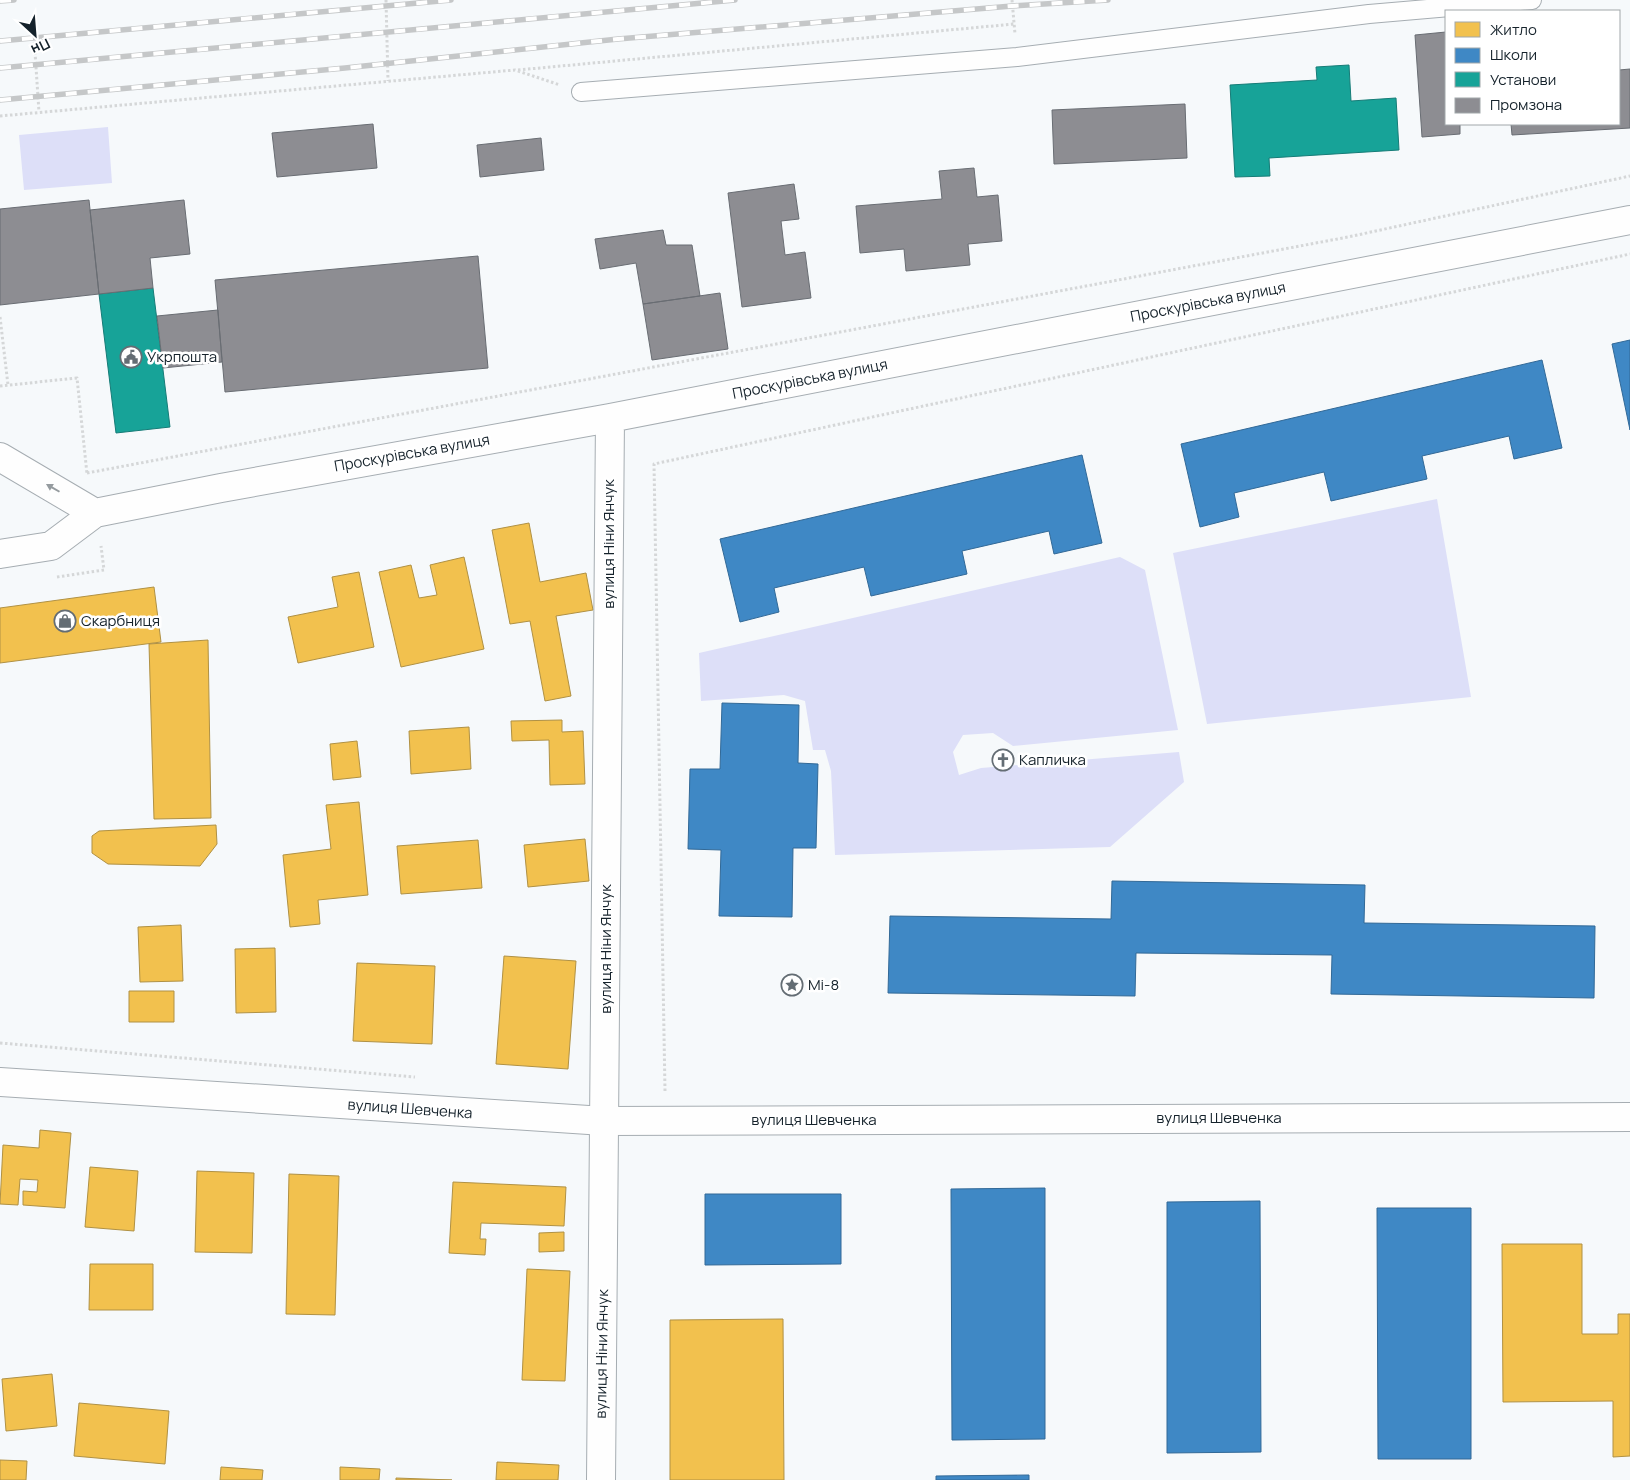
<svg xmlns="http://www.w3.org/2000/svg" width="1630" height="1480" font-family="Manrope,sans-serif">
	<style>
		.green { fill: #dddff8 }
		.homes { fill: #f2c14e; stroke: #b09144 }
		.schools { fill: #3f88c5; stroke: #326997 }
		.public { fill: #17a398; stroke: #167c77 }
		.industry { fill: #8d8d92; stroke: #696d73 }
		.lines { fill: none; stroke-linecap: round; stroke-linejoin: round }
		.service-casing { stroke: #a6adb2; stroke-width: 20 }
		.minor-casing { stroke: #a6adb2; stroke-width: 30 }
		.tertiary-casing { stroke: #a6adb2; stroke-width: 30 }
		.path { stroke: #d5d7d8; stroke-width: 3; stroke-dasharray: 2.5 2.5; stroke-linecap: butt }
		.service { stroke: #fefefe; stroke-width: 18 }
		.minor { stroke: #fefefe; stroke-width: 28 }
		.tertiary { stroke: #fefefe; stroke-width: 28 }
		.rail-casing { stroke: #c5c7c8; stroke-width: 5.5 }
		.rail { stroke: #fff; stroke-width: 4; stroke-dasharray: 11; stroke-linecap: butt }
		.oneway { fill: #959b9f }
		.labels { text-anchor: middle; stroke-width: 5; stroke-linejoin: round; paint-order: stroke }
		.street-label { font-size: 15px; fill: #15222b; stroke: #fff }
		.poi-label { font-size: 15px; fill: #15222b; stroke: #fff; text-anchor: start }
	</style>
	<rect width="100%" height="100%" fill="#f6f9fb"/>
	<path class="green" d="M 108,127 L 112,183 L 24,190 L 19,135 Z
		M 1437,499 L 1471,697 L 1207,724 L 1173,553 Z
		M 1120,557 L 1145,570 L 1178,730 L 1013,746 L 993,733 L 963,735 L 953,752 L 959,775 L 981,768 L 1179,752 L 1184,782 L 1110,847 L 835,855 L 831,771 L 825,750 L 813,750 L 805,701 L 784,695 L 701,701 L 699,653 Z"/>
	<path class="homes" d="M 529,523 L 540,582 L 586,573 L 593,610 L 556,616 L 571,696 L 545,701 L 530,621 L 510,624 L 492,530 Z
		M 464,557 L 484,649 L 401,667 L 379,572 L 411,565 L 419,598 L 437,595 L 430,565 Z
		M 359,572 L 374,647 L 298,663 L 288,617 L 338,607 L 332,577 Z
		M 154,587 L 161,642 L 0,663 L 0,608 Z
		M 208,640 L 211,818 L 154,819 L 149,644 Z
		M 562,720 L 562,732 L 583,731 L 585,784 L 550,785 L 549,740 L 512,741 L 511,721 Z
		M 469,727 L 471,769 L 411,774 L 409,731 Z
		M 357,741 L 361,777 L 333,780 L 330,744 Z
		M 359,802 L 368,895 L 318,900 L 320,924 L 290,927 L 283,855 L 331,849 L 326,805 Z
		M 216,825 L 217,844 L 200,866 L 108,864 L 92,853 L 92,836 L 99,831 Z
		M 585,839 L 589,881 L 528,887 L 524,845 Z
		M 478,840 L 482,888 L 401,894 L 397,846 Z
		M 181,925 L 183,981 L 140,982 L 138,927 Z
		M 275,948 L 276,1012 L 236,1013 L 235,949 Z
		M 504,956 L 576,961 L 568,1069 L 496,1064 Z
		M 357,963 L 435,966 L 432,1044 L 353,1041 Z
		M 129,991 L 174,991 L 174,1022 L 129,1022 Z
		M 40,1130 L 71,1133 L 65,1208 L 23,1205 L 23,1191 L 37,1192 L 38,1180 L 20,1179 L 18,1205 L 0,1204 L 3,1145 L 39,1148 Z
		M 90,1167 L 138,1171 L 134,1231 L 85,1227 Z
		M 197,1171 L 254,1173 L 252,1253 L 195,1252 Z
		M 289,1174 L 339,1176 L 335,1315 L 286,1314 Z
		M 453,1182 L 566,1187 L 564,1226 L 481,1223 L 480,1239 L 486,1239 L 485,1255 L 449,1253 Z
		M 564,1232 L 564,1251 L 539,1252 L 539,1233 Z
		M 1502,1244 L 1582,1244 L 1582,1334 L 1618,1334 L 1618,1314 L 1630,1314 L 1630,1456 L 1613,1457 L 1613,1401 L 1503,1402 Z
		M 90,1264 L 153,1264 L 153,1310 L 89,1310 Z
		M 527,1269 L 570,1271 L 565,1381 L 522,1380 Z
		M 783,1319 L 784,1480 L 670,1480 L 670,1320 Z
		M 52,1374 L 57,1426 L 6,1431 L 2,1379 Z
		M 79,1403 L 169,1411 L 165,1464 L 74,1456 Z
		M 0,1460 L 27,1461 L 26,1480 L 0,1480 Z
		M 497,1462 L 559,1465 L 558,1480 L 496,1480 Z
		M 221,1467 L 263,1470 L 262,1480 L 220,1480 Z
		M 340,1467 L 380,1469 L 379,1480 L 340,1480 Z
		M 396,1478 L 452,1480 L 396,1480 Z"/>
	<path class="schools" d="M 1630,340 L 1630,430 L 1612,344 Z
		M 1542,360 L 1562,448 L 1514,459 L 1509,436 L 1422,456 L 1427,479 L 1331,501 L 1324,472 L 1234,493 L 1239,517 L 1200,527 L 1181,444 Z
		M 1082,455 L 1102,543 L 1054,554 L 1049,531 L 962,551 L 967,574 L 871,596 L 864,567 L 774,588 L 779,612 L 740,622 L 720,539 Z
		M 722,703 L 799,705 L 798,763 L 818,764 L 816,848 L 793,848 L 792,917 L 719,916 L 721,850 L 688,849 L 690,769 L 720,769 Z
		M 1112,881 L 1365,885 L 1364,923 L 1595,926 L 1594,998 L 1331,994 L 1332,955 L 1136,953 L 1135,996 L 888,993 L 890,916 L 1111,919 Z
		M 1045,1188 L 1045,1439 L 952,1440 L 951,1189 Z
		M 705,1194 L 841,1194 L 841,1264 L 705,1265 Z
		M 1260,1201 L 1261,1452 L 1167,1453 L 1167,1202 Z
		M 1377,1208 L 1471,1208 L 1471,1459 L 1378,1459 Z
		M 1029,1475 L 1029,1480 L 936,1480 L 936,1476 Z"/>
	<path class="public" d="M 1349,65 L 1351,101 L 1396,98 L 1399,150 L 1269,158 L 1270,176 L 1235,177 L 1230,85 L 1317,80 L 1316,67 Z
		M 153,288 L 170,427 L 116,433 L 99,294 Z"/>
	<path class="industry" d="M 1446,32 L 1446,124 L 1460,124 L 1460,134 L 1422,137 L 1415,35 Z
		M 1630,69 L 1630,128 L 1512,135 L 1511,124 L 1619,124 L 1619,70 Z
		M 1185,104 L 1187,158 L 1054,164 L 1052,110 Z
		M 373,124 L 377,168 L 277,177 L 272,133 Z
		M 541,138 L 544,170 L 480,177 L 477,145 Z
		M 974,168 L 977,197 L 998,195 L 1002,241 L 968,244 L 970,265 L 906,271 L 904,249 L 860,253 L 856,206 L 942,199 L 939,171 Z
		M 794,184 L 799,219 L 781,221 L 785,255 L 805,252 L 811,298 L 742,307 L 728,193 Z
		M 89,200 L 99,294 L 0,305 L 0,209 Z
		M 184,200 L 190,254 L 150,258 L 153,288 L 99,294 L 90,210 Z
		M 663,230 L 666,245 L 692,245 L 700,296 L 643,304 L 636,263 L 600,269 L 595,239 Z
		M 478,256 L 488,368 L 225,392 L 215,280 Z
		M 720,293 L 728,349 L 652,360 L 643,304 Z
		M 218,310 L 222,362 L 163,368 L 157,316 Z"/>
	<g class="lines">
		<g class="service-casing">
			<path id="service" d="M 581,92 L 1017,57 L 1369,14 L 1532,0"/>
		</g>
		<g class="minor-casing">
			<path id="minor" d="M 0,457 L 95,513
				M 0,554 L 51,546 L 95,513 L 221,488 L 610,418 L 1630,220
				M 601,1480 L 610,418"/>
		</g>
		<g class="tertiary-casing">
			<path id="tertiary" d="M 0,1082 L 604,1121 L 1630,1117"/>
		</g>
		<path class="path" d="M 386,0 L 388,81
			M 1012,0 L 1015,34
			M 33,22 L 39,112
			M 518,70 L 1014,24
			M 0,116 L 515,70 L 560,85
			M 0,317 L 8,385
			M 0,386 L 77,378 L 87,474
			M 87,473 L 1348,237 L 1630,176
			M 57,577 L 104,570 L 101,546
			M 0,1043 L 415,1077
			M 665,1091 L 654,464 L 1630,254"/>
		<use href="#service" class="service"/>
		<use href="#minor" class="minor"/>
		<use href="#tertiary" class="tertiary"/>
		<g class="rail-casing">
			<path id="rail" d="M 0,1 L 14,0
				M 0,41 L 451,0
				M 0,68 L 735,0
				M 0,100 L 345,68 L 618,39 L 1012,6 L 1108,0"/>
		</g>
		<use href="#rail" class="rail"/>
	</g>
	<defs><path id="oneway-solid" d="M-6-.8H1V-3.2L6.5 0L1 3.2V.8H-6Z" transform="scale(1.25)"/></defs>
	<use class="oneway" href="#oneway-solid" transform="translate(53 488) rotate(-150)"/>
	<defs>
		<g id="civic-ring" transform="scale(1.125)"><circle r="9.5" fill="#fff" stroke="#646d74" stroke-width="1.5"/><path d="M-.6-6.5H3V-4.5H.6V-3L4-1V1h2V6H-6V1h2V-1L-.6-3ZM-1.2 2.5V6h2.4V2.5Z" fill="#646d74"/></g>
		<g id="shop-ring" transform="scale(1.125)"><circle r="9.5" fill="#fff" stroke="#646d74" stroke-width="1.5"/><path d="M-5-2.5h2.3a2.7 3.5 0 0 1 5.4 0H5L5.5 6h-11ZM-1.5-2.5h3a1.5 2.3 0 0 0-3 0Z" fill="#646d74"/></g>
		<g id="church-ring" transform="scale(1.125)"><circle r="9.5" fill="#fff" stroke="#646d74" stroke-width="1.5"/><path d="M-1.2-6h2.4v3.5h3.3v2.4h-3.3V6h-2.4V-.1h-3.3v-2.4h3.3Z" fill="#646d74"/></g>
		<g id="sight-ring" transform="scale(1.125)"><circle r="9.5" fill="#fff" stroke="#646d74" stroke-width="1.5"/><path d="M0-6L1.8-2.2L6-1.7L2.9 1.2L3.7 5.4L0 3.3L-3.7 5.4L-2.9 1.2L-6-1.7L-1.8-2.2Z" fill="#646d74"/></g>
	</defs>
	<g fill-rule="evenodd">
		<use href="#civic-ring" x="131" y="357"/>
		<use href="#shop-ring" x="65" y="621"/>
		<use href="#church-ring" x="1003" y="760"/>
		<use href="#sight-ring" x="792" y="985"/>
	</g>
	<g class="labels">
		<g class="street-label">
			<text transform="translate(1208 302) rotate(-11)" y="5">Проскурівська вулиця</text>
			<text transform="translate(810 379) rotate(-11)" y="5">Проскурівська вулиця</text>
			<text transform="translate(412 453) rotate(-10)" y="5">Проскурівська вулиця</text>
			<text transform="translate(609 544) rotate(-90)" y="5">вулиця Ніни Янчук</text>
			<text transform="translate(606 949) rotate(-90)" y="5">вулиця Ніни Янчук</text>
			<text transform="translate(410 1109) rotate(4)" y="5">вулиця Шевченка</text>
			<text x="1219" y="1123">вулиця Шевченка</text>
			<text x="814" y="1125">вулиця Шевченка</text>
			<text transform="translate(602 1354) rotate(-89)" y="5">вулиця Ніни Янчук</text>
		</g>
		<g class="poi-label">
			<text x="147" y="362">Укрпошта</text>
			<text x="81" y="626">Скарбниця</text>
			<text x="1019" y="765">Капличка</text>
			<text x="808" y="990">Mi-8</text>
		</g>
	</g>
	<rect x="1445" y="10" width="175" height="115" fill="#ffffff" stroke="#a1a7aa"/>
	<rect x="1455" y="22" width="25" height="15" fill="#f2c14e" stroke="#a1a7aa"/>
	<text x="1490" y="35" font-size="15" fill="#15222b">Житло</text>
	<rect x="1455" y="48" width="25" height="15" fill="#3f88c5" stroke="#a1a7aa"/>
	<text x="1490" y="60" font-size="15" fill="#15222b">Школи</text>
	<rect x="1455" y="72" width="25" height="15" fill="#17a398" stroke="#a1a7aa"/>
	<text x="1490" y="85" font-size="15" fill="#15222b">Установи</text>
	<rect x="1455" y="98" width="25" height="15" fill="#8d8d92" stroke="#a1a7aa"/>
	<text x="1490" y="110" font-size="15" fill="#15222b">Промзона</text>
	<g transform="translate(35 35) rotate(154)" stroke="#ffffff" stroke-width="4" paint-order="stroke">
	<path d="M0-4L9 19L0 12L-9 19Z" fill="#15222b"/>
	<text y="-8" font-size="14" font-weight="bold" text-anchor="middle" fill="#15222b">Пн</text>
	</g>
</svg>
